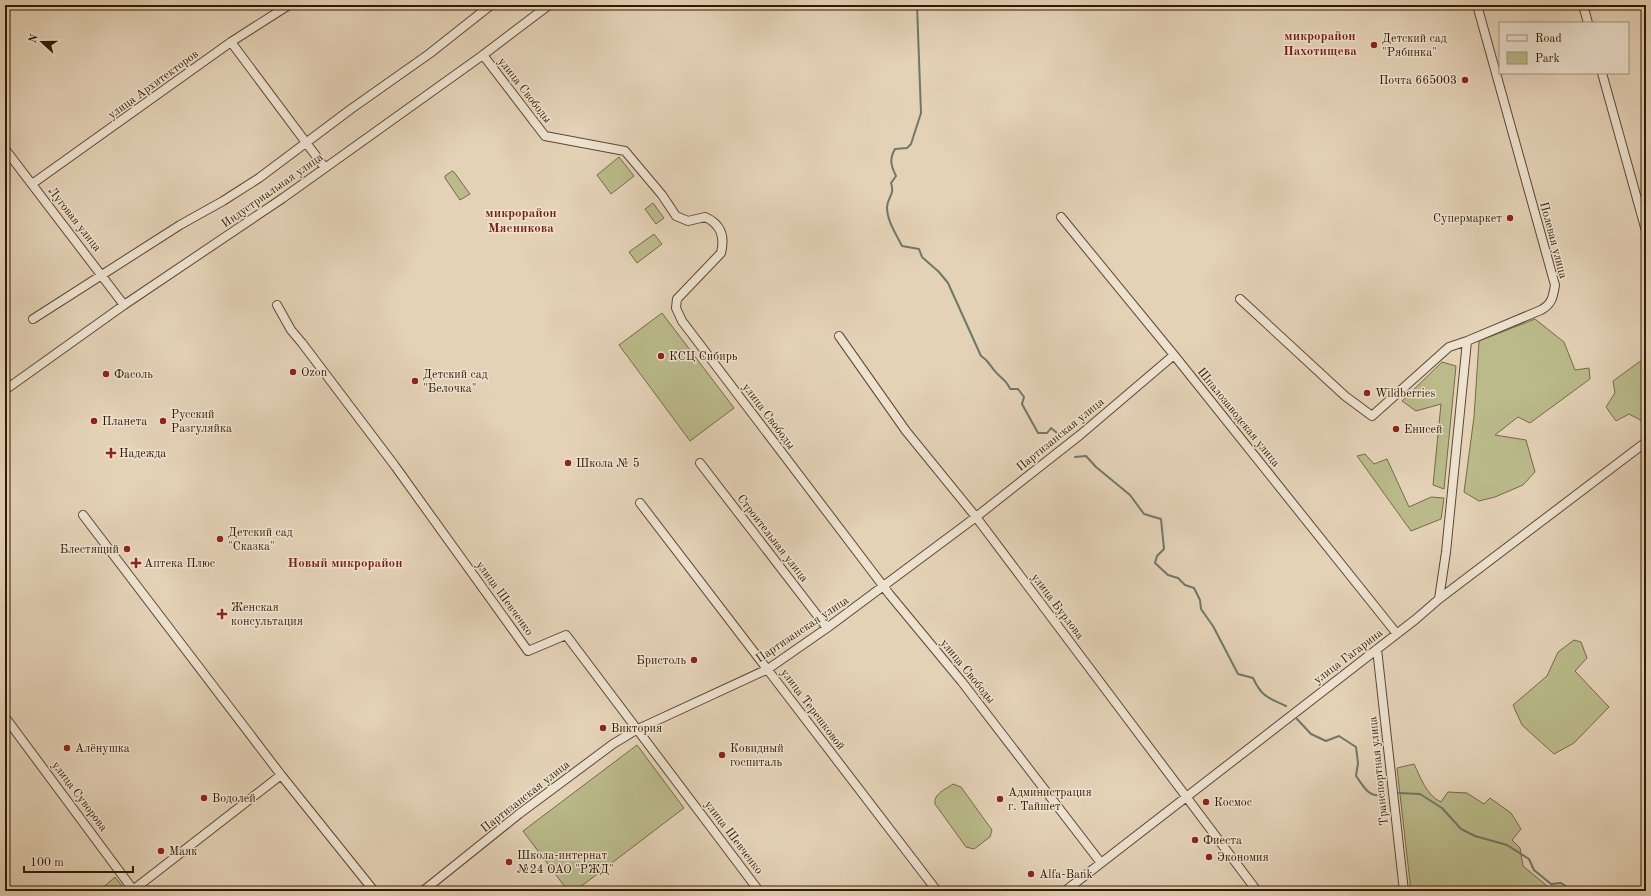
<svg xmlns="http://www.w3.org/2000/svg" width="1651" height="896" font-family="'Old Standard TT',serif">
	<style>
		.green { fill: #baba8a; stroke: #766a45 }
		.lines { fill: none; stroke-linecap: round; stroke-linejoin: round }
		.stream { stroke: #6d7869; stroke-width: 2 }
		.minor-casing { stroke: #5e472e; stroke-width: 10 }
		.minor { stroke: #ede2d0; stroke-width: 8 }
		.poi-dot { fill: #8f2418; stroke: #ede2d0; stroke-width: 1.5 }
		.labels { text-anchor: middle; stroke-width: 3; stroke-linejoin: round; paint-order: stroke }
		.poi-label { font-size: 12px; fill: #321900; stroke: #ede2d0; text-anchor: start }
		.street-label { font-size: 12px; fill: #321900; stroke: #ede2d0 }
		.neighbourhood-label { font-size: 13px; font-weight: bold; fill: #7a1f14; stroke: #ede2d0 }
	</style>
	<rect width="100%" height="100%" fill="#e4d2b7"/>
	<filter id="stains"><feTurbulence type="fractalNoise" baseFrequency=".005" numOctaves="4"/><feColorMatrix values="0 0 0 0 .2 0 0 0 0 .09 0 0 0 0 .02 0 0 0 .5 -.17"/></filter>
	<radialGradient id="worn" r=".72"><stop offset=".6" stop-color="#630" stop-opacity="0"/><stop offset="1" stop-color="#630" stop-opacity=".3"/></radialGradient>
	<path class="green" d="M 619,157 L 634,176 L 611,194 L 597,175 Z
		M 452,171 L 454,172 L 470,194 L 460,200 L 445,178 L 445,176 Z
		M 653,203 L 664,218 L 656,224 L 645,209 Z
		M 654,234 L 662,244 L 637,263 L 629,252 Z
		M 662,313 L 734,408 L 690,441 L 619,345 Z
		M 1535,319 L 1564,342 L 1575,370 L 1589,368 L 1590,379 L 1530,423 L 1518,417 L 1495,435 L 1526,440 L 1535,472 L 1523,485 L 1495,497 L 1479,501 L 1464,492 L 1474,417 L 1479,341 Z
		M 1646,357 L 1646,421 L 1644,422 L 1629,414 L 1616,421 L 1606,407 L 1615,393 L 1613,381 Z
		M 1442,362 L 1456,366 L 1444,489 L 1433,485 L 1441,404 L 1416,411 L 1402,401 Z
		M 1365,454 L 1374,464 L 1387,459 L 1409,507 L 1431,497 L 1444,498 L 1441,519 L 1411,531 L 1357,456 Z
		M 1574,640 L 1581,642 L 1587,658 L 1575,671 L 1609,707 L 1574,743 L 1554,754 L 1522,725 L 1513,705 L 1547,676 L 1558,652 Z
		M 637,745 L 684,808 L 575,891 L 568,891 L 523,831 Z
		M 1414,764 C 1421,778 1426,795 1441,802 L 1448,792 L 1467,793 L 1484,804 L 1490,798 L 1511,813 L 1521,829 L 1512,840 L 1520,848 L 1523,866 L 1553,891 L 1411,891 L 1397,768 Z
		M 953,784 L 961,787 L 992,830 L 990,837 L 974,849 L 966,847 L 935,804 C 933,794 946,789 953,784 Z
		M 115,877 L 126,891 L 99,891 Z"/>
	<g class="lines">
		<path class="stream" d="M 917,5 L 921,113 L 911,144 L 907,148 L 895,149 C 889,159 891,166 896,176 L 891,183 C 895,195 888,196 887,207 C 887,221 896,234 902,246 L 919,249 L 922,257 L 939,272 L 948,283 L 981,356 C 988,360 989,364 994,370 C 999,377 1007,380 1010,389 L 1018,389 L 1024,397 L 1022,404 L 1038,433 L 1047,433 L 1051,428 L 1062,437
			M 1075,457 L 1086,456 L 1096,467 L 1130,495 L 1144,514 L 1161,519 L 1164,549 L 1157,556 L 1155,563 L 1168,575 L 1178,578 L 1185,585 L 1194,588 L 1200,600 L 1201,609 L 1213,626 L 1238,674 L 1253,678 C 1262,697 1267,697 1286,706
			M 1297,719 L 1311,734 L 1326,741 L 1339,736 L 1356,747 L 1358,763 L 1356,776 C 1365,788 1368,798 1385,795
			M 1399,793 L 1420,794 L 1442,808 L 1461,829 L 1475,836 L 1507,845 L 1529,859 L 1534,870 L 1551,884 L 1561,883 L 1573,891"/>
		<g class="minor-casing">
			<path id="minor" d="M 1583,5 L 1588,23
				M 231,42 L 325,168
				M 483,55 L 545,136 L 625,151 L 662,195 L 676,216 L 688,221 L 705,217 C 721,224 725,237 721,253 L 677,299 L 676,308 L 682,321 L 890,595 L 962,682 L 1101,863
				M 1602,73 L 1646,231
				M 5,149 L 124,305
				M 32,184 L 231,42 L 289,5
				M 1061,217 L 1174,355 L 1397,634
				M 1240,299 L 1345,396 L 1372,416 L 1449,347 L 1467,341
				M 277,305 L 291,330 L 302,343 L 395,466 L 528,651 L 566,635 L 759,891
				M 33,319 L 180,225 L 223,201 L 259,178 L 351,109 L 429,54 L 491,5
				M 839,336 L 906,431 L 976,517 L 1257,891
				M 5,390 L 124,305 L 283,198 L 483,55 L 549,5
				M 700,463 L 827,628
				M 640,503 L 937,891
				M 83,515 L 281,775 L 374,891
				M 1439,599 L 1446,552 L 1467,341 L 1541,310 C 1552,304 1553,297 1555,285 L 1477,5
				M 1377,649 L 1404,891
				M 5,717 L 134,891
				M 133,890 L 281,775
				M 423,891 L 519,814 L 613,744 L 636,730 L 768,669 L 827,628 L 976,517 L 1080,435 L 1174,355
				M 1065,891 L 1416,619 L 1439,599 L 1646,442"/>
		</g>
		<use href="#minor" class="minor"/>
	</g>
	<g class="poi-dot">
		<circle cx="1374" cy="45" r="4"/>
		<circle cx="1465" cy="80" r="4"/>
		<circle cx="1510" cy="218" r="4"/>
		<circle cx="661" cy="356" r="4"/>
		<circle cx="293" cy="372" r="4"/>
		<circle cx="106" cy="374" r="4"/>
		<circle cx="415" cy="381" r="4"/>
		<circle cx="1367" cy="393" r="4"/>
		<circle cx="94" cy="421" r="4"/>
		<circle cx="163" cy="421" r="4"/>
		<circle cx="1396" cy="429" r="4"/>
		<path d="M109 447h4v4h4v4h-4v4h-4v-4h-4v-4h4z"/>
		<circle cx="568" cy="463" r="4"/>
		<circle cx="220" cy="539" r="4"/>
		<circle cx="127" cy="549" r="4"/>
		<path d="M134 557h4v4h4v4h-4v4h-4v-4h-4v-4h4z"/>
		<path d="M220 608h4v4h4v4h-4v4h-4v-4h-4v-4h4z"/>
		<circle cx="694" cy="660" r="4"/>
		<circle cx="603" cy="728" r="4"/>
		<circle cx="67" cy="748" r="4"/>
		<circle cx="722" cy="755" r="4"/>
		<circle cx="204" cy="798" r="4"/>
		<circle cx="1000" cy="799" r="4"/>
		<circle cx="1206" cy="802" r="4"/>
		<circle cx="1195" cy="840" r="4"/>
		<circle cx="161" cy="851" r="4"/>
		<circle cx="1209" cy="857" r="4"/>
		<circle cx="509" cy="862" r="4"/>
		<circle cx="1031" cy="874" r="4"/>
	</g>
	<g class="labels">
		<g class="poi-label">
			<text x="1382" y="42">Детский сад<tspan x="1382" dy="14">"Рябинка"</tspan></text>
			<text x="1457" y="84" text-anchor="end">Почта 665003</text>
			<text x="1502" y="222" text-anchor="end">Супермаркет</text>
			<text x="669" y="360">КСЦ Сибирь</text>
			<text x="301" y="376">Ozon</text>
			<text x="114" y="378">Фасоль</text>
			<text x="423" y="378">Детский сад<tspan x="423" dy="14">"Белочка"</tspan></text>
			<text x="1375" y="397">Wildberries</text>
			<text x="171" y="418">Русский<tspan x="171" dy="14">Разгуляйка</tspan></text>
			<text x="102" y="425">Планета</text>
			<text x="1404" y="433">Енисей</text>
			<text x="119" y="457">Надежда</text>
			<text x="576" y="467">Школа № 5</text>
			<text x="228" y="536">Детский сад<tspan x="228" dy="14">"Сказка"</tspan></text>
			<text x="119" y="553" text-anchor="end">Блестящий</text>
			<text x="144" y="567">Аптека Плюс</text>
			<text x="231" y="611">Женская<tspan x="231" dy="14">консультация</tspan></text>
			<text x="686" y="664" text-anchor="end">Бристоль</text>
			<text x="611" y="732">Виктория</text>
			<text x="75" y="752">Алёнушка</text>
			<text x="730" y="752">Ковидный<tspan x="730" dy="14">госпиталь</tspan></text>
			<text x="1008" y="796">Администрация<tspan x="1008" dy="14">г. Тайшет</tspan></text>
			<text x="212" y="802">Водолей</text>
			<text x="1214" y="806">Космос</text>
			<text x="1203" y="844">Фиеста</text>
			<text x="169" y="855">Маяк</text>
			<text x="517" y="859">Школа-интернат<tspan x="517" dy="14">№24 ОАО "РЖД"</tspan></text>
			<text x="1217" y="861">Экономия</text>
			<text x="1039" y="878">Alfa-Bank</text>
		</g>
		<g class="street-label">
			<text transform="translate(153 84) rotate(-36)" y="4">улица Архитекторов</text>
			<text transform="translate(525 90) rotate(52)" y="4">улица Свободы</text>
			<text transform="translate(272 190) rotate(-35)" y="4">Индустриальная улица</text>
			<text transform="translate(75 219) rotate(52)" y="4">Луговая улица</text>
			<text transform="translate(1554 240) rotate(75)" y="4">Полевая улица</text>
			<text transform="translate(769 416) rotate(53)" y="4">улица Свободы</text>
			<text transform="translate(1239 417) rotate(51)" y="4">Шпалозаводская улица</text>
			<text transform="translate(1060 434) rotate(-39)" y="4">Партизанская улица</text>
			<text transform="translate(773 538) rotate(52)" y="4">Строительная улица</text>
			<text transform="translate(505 598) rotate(54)" y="4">улица Шевченко</text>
			<text transform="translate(1058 606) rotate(53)" y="4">улица Бурлова</text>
			<text transform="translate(802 629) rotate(-34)" y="4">Партизанская улица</text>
			<text transform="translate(1348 656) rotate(-37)" y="4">улица Гагарина</text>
			<text transform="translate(968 671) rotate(51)" y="4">улица Свободы</text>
			<text transform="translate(813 709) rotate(53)" y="4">улица Терешковой</text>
			<text transform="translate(1378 771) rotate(-96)" y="4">Транспортная улица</text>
			<text transform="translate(80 796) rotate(53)" y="4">улица Суворова</text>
			<text transform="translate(525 796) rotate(-38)" y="4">Партизанская улица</text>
			<text transform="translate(734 837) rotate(53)" y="4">улица Шевченко</text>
		</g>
		<g class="neighbourhood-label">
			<text x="1320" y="40">микрорайон<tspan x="1320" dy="15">Пахотищева</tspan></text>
			<text x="521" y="217">микрорайон<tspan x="521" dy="15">Мясникова</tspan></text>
			<text x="345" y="567">Новый микрорайон</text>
		</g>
	</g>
	<rect width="1651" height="896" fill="none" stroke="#e4d2b7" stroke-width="20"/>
	<rect x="6" y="6" width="1639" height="884" fill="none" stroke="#321900" stroke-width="2"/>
	<rect x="10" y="10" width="1631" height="876" fill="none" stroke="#321900"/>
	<rect x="1499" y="22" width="130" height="52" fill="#ede2d0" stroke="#a2927d"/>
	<rect x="1507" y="35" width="20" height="6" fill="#ede2d0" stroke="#a2927d"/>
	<text x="1535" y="42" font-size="12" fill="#321900">Road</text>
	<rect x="1507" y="52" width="20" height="12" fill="#baba8a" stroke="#a2927d"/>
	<text x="1535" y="62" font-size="12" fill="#321900">Park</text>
	<g transform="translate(42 42) rotate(291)" stroke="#ede2d0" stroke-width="3" paint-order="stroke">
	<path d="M0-3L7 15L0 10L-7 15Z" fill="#321900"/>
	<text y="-6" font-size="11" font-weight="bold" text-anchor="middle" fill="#321900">N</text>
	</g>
	<path d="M24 866v6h109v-6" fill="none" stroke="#321900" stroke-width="2"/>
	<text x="30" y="866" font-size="12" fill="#321900" stroke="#ede2d0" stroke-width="3" paint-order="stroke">100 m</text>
	<rect width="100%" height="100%" filter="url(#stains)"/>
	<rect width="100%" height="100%" fill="url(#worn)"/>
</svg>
